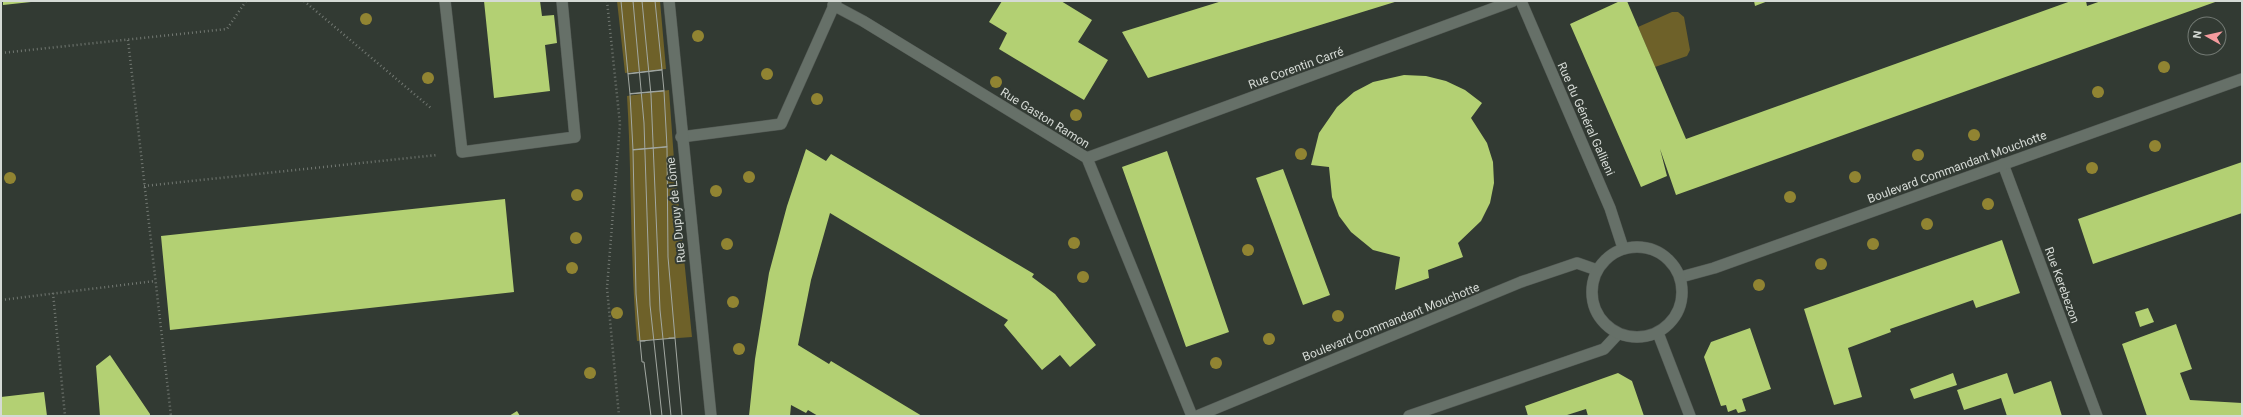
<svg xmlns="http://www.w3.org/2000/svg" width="2243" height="417" font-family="Roboto,sans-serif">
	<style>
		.green { fill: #6e6129 }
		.building { fill: #b3d073 }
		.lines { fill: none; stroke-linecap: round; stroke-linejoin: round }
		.service-casing { stroke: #525853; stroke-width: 12 }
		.minor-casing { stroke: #525853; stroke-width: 12 }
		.tertiary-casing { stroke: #525853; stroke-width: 12 }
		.secondary-casing { stroke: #525853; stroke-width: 12 }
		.path { stroke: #727872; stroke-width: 2.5; stroke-dasharray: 1 3; stroke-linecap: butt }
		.service { stroke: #667068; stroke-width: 11 }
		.minor { stroke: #667068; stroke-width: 11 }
		.tertiary { stroke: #667068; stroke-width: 11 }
		.secondary { stroke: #667068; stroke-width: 11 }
		.tram { stroke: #a2a8a2; stroke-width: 1 }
		.tree { fill: #918432 }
		.labels { text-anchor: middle; stroke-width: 4; stroke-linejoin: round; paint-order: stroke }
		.street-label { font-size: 12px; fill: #d5dad5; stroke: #323a33 }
	</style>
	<rect width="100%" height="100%" fill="#323a33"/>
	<path class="green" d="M 617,1 L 660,1 L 666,69 L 625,73 Z
		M 1672,12 L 1678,12 L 1684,17 L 1690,50 L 1687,56 L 1655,67 L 1638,27 Z
		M 669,90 L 674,160 L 692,337 L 637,341 C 630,260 632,177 627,96 Z"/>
	<path class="building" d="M 3,1 L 31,1 L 31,2 L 3,5 Z
		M 484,1 L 540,1 L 542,16 L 554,15 L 557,43 L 545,45 L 550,91 L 494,98 Z
		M 1002,1 L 1061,1 L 1092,20 L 1078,42 L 1108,60 L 1084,100 L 999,49 L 1007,33 L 989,22 Z
		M 1222,1 L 1398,1 L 1148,78 L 1122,32 Z
		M 1620,1 L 1627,1 L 1686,139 L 2071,1 L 2086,1 L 2087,6 L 2101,1 L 2218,1 L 1676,195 L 1660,149 L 1667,176 L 1641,187 L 1570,24 Z
		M 1754,1 L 1768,1 L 1755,6 Z
		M 1404,75 L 1426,76 L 1446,81 L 1465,90 L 1482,103 L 1471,118 L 1487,143 L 1493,162 L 1494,183 L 1490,203 L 1481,221 L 1458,243 L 1463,257 L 1428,270 L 1429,278 L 1395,290 L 1400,257 L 1373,250 L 1351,232 L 1339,216 L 1332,197 L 1329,167 L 1311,165 L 1319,133 L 1337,107 L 1354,92 L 1373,82 Z
		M 806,149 L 826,161 L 831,154 L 1034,274 L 1032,277 L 1055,294 L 1096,345 L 1070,367 L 1060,355 L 1042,370 L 1004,325 L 1008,320 L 830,213 L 811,280 L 798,345 L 829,364 L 831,361 L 922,416 L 818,416 L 808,410 L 806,413 L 791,405 L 790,416 L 749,416 L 755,359 L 769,273 L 787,206 Z
		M 1167,151 L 1229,332 L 1186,347 L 1122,167 Z
		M 2242,162 L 2242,213 L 2093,264 L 2078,219 Z
		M 1283,169 L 1330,295 L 1303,305 L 1256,178 Z
		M 505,199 L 514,292 L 170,330 L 161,236 Z
		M 2002,240 L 2020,293 L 1976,308 L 1973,300 L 1890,329 L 1891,332 L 1848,348 L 1862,397 L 1834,405 L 1804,309 Z
		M 2148,308 L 2154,322 L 2140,327 L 2135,312 Z
		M 2176,324 L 2192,369 L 2180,373 L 2190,400 L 2242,403 L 2242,416 L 2147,416 L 2122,344 Z
		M 1750,328 L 1771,389 L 1742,399 L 1746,411 L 1738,413 L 1736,409 L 1728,412 L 1726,405 L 1721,406 L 1704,357 L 1711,342 Z
		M 110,355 L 150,414 L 150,416 L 100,416 L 96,366 Z
		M 1618,373 L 1632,381 L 1644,416 L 1588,416 L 1586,409 L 1564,416 L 1528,416 L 1525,406 Z
		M 1953,373 L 1957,385 L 1914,399 L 1910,389 Z
		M 2007,373 L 2014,394 L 2051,381 L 2062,416 L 2007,416 L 2001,398 L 1964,410 L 1957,390 Z
		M 44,392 L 47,416 L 1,416 L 1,397 Z
		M 517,411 L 520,416 L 509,416 Z"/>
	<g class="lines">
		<g class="service-casing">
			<path id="service" d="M 445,1 L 462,152 L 575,137 L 562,1"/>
		</g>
		<g class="minor-casing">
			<path id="minor" d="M 833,5 L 863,21 L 1087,158 L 1192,416
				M 681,137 L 781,124 L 836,1
				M 1087,158 L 1513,1
				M 2003,164 L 2097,416
				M 1197,416 L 1521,282 L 1577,263 L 1597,270
				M 1409,416 L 1604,349 L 1618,334"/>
		</g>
		<g class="tertiary-casing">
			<path id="tertiary" d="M 1681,277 L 1714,268 L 2242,79"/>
		</g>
		<g class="secondary-casing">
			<path id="secondary" d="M 669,1 L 711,416
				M 1521,1 L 1610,208 L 1623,248
				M1592 292a45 45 0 1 1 90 0a45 45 0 1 1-90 0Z
				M 1658,333 L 1690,416"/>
		</g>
		<path class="path" d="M 304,1 L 432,109
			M 607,1 L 620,124 L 607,288 L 619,416
			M 128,40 L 171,416
			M 1,53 L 227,29 L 246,1
			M 144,186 L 437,155
			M 53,293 L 65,416
			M 1,300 L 155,281"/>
		<use href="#service" class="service"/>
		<use href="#minor" class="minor"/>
		<use href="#tertiary" class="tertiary"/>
		<use href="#secondary" class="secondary"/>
		<path class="tram" d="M 621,1 L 628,74 L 662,70 L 655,1
			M 633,1 L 644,123 L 650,305 L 662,416
			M 642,1 L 651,95 L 660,310 L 671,416
			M 662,70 L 664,91 L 630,94 L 628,74 Z
			M 664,91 L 667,147 L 633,150 L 630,94 Z
			M 667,147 L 668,257 L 675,338 L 640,341 L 636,294 L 633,150 Z
			M 669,338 L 675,338 L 682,416
			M 645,341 L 640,341 L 642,362 L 644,362 L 651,416"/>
	</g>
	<g class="tree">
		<circle cx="366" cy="19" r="6"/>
		<circle cx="698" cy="36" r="6"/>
		<circle cx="2164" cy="67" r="6"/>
		<circle cx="767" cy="74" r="6"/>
		<circle cx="428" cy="78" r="6"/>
		<circle cx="996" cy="82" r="6"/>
		<circle cx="2098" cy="92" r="6"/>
		<circle cx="817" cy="99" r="6"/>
		<circle cx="1076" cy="115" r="6"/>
		<circle cx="1974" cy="135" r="6"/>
		<circle cx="2155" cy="146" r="6"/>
		<circle cx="1301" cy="154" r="6"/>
		<circle cx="1918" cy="155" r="6"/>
		<circle cx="2092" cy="168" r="6"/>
		<circle cx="749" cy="177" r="6"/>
		<circle cx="1855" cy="177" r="6"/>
		<circle cx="10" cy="178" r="6"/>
		<circle cx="716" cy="191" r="6"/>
		<circle cx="577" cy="195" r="6"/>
		<circle cx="1790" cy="197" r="6"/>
		<circle cx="1988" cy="204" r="6"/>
		<circle cx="1927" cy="224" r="6"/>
		<circle cx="576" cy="238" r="6"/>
		<circle cx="1074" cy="243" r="6"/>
		<circle cx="727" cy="244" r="6"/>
		<circle cx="1873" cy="244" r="6"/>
		<circle cx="1248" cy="250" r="6"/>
		<circle cx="1821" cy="264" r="6"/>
		<circle cx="572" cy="268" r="6"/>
		<circle cx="1083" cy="277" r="6"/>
		<circle cx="1759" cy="285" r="6"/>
		<circle cx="733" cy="302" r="6"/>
		<circle cx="617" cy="313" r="6"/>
		<circle cx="1338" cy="316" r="6"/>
		<circle cx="1269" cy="339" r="6"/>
		<circle cx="739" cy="349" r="6"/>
		<circle cx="1216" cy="363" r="6"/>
		<circle cx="590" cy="373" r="6"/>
	</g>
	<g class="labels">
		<g class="street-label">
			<text transform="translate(1296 68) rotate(-20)" y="4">Rue Corentin Carré</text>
			<text transform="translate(1045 118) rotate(32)" y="4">Rue Gaston Ramon</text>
			<text transform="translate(1586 119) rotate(66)" y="4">Rue du Général Gallieni</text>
			<text transform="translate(1957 167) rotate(-20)" y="4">Boulevard Commandant Mouchotte</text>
			<text transform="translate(676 210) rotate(-96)" y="4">Rue Dupuy de Lôme</text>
			<text transform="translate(2062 285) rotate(70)" y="4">Rue Kerebezon</text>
			<text transform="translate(1391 322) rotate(-22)" y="4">Boulevard Commandant Mouchotte</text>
		</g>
	</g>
	<rect width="2243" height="417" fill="none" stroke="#d5dad5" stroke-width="4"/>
	<g transform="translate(2207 36) rotate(278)"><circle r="19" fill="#323a33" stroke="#737a74"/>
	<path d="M0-3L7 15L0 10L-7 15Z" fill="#f59b9e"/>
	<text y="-6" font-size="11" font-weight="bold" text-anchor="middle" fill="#d5dad5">N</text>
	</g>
</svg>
